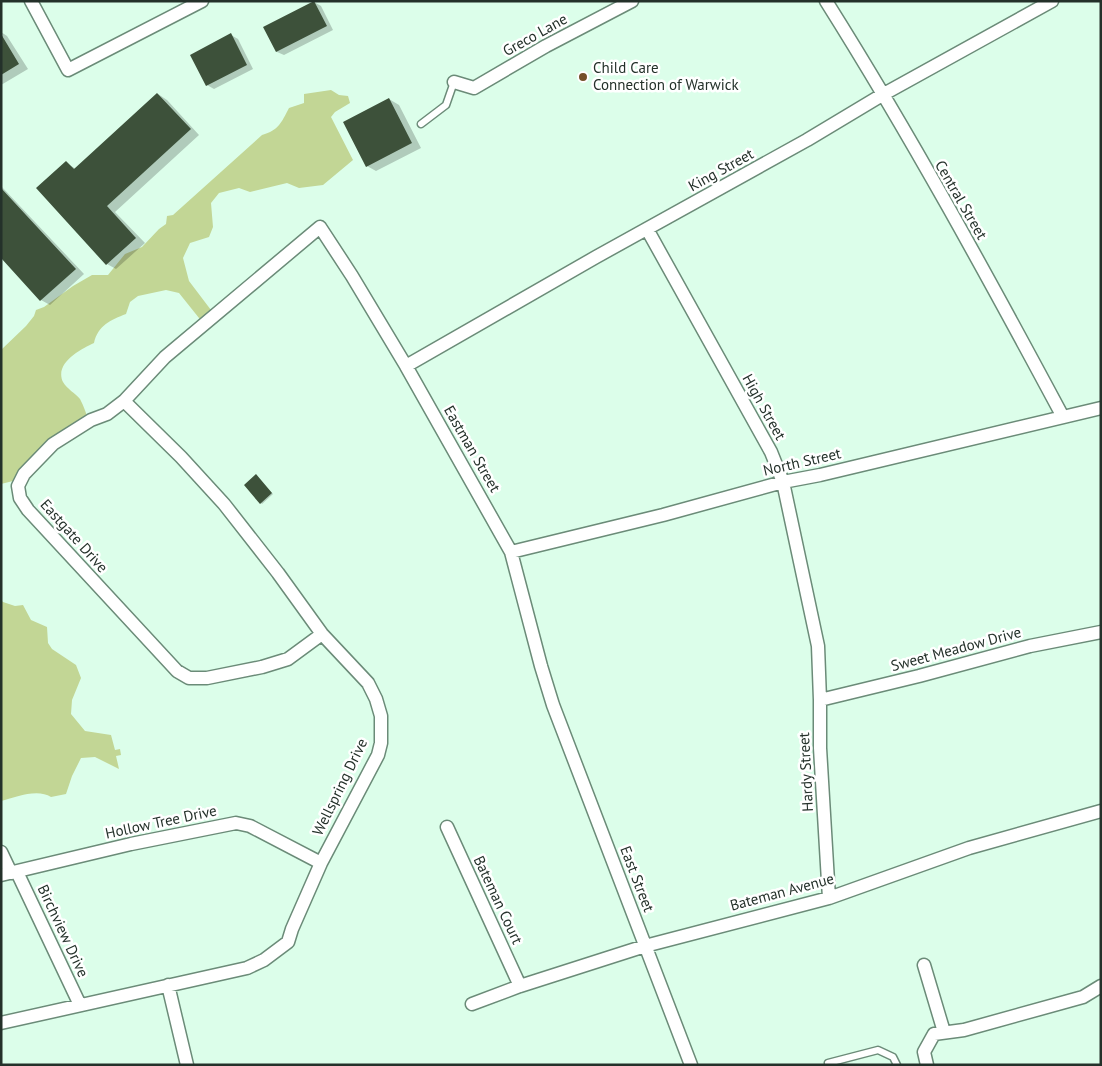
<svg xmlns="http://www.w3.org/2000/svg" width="1102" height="1066" font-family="'PT Sans',sans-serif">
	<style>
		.green { fill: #c2d695 }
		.shadow { fill: #0003 }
		.building { fill: #3d513a }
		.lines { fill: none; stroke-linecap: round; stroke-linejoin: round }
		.lane-casing { stroke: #6b8b78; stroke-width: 9 }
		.street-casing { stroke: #6b8b78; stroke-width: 15 }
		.lane { stroke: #fff; stroke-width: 6 }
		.street { stroke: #fff; stroke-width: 12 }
		.poi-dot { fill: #734f29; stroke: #fff; stroke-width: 2 }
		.labels { text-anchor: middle; stroke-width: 5; stroke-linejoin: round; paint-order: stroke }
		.street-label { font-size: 15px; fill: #24312a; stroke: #fff }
		.poi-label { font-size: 15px; fill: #24312a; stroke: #fff; text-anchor: start }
	</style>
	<rect width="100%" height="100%" fill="#dcfeea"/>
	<path class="green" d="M 331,90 L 339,95 L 348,96 L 350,103 L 335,112 L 331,117 L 353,160 L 323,185 L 299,188 L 287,183 L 250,192 L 239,188 L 219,193 L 211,203 L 213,227 L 209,237 L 190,243 L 183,258 L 189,281 L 214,314 L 203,323 L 179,293 L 166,290 L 138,296 L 130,302 L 126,314 C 111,320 98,325 94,343 C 81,349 54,363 63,382 C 67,389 75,393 80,399 C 84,406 86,414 89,421 L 21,479 L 1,484 L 1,350 L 26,326 L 34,316 L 36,310 L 44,307 L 73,286 L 92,275 L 108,275 L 125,254 L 142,247 L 159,229 L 166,224 L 167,216 L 173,215 L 262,135 C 279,130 281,123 289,108 L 304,103 L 304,94 Z
		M 1,600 L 3,602 L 15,606 L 23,605 L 31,620 L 47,627 L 48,643 L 52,649 L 76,665 L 81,678 L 72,700 L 71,714 L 85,731 L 111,735 L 115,750 L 120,749 L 121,755 L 116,756 L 119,769 L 95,757 L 81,758 L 72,776 L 66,794 L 51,797 C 38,788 15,797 1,801 Z"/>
	<path class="shadow" d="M 314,2 L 321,6 L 333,30 L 284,55 L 277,52 L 265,28 Z
		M 1,32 L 7,36 L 28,69 L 1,85 Z
		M 231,35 L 238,39 L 253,69 L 214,89 L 207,85 Z
		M 158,94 L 167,100 L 199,135 L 115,212 L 145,243 L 116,269 L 107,264 L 66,163 L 76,169 Z
		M 389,99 L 399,105 L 421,148 L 376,171 L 367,166 Z
		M 1,186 L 84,274 L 50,305 L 41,300 L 1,256 Z
		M 257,477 L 273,494 L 262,504 L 261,503 Z"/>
	<path class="building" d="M 314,1 L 327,26 L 276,52 L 263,27 Z
		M 231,33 L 247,65 L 206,86 L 190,55 Z
		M 1,34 L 19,64 L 1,75 Z
		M 157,93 L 191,129 L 107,206 L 136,238 L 106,265 L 36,188 L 66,161 L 74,169 Z
		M 389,98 L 412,143 L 366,167 L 343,122 Z
		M 1,188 L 76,269 L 40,301 L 1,258 Z
		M 256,474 L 272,493 L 260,504 L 244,485 Z"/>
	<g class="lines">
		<g class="lane-casing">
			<path id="lane" d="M 421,124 L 446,105 L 454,82
				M 829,1065 L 828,1063 L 878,1050 L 893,1057 L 897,1065"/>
		</g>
		<g class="street-casing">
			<path id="street" d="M 31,1 L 68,70 L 202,1
				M 826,1 C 911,136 988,277 1063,417
				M 454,82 L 474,88 L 546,46 L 632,1
				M 647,229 L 771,452 L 783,482 L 818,646 L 820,700 L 820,748 L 829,898
				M 406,366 L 596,257 L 807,140 L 882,95 L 1052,1
				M 511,552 L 663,515 L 783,482 L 820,475 L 1101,408
				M 322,634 L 288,659 L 262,667 L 207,678 L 189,678 L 177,671 L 28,510 L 20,498 L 18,486 L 24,474 L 53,444 L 91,420 L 107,414 L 124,401 L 165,357 L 320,227 L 352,276 L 406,366 L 511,552 L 541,666 L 553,705 L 691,1065
				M 820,700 L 919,676 L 1030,646 L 1101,632
				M 447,827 L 520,986
				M 1,852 L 11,873
				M 17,872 L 80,1005
				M 1,875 L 131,844 L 236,823 L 250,826 L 321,863
				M 924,965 L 944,1032
				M 168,985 L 187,1065
				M 472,1004 L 520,986 L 645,946 L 829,898 L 969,848 L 1101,811
				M 1,1023 L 247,968 L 264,960 L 288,942 L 292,929 L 321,863 L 378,755 L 381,743 L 381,716 L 376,699 L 368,683 L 322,634 L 278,573 L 224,504 L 181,457 L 124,401
				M 927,1065 L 924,1052 L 934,1034 L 964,1030 L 1083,997 L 1101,986"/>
		</g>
		<use href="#lane" class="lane"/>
		<use href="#street" class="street"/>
	</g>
	<circle class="poi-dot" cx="583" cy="77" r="5"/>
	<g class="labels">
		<g class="street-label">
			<text transform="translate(535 35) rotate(-29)" y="5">Greco Lane</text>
			<text transform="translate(721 170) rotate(-29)" y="5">King Street</text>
			<text transform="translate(961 200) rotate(60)" y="5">Central Street</text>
			<text transform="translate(764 407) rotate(61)" y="5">High Street</text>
			<text transform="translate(472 449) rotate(60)" y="5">Eastman Street</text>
			<text transform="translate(802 462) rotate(-13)" y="5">North Street</text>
			<text transform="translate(74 536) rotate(48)" y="5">Eastgate Drive</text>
			<text transform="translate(956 649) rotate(-15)" y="5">Sweet Meadow Drive</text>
			<text transform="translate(806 772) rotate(-93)" y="5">Hardy Street</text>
			<text transform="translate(340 787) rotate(-64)" y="5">Wellspring Drive</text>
			<text transform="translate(161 822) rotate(-12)" y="5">Hollow Tree Drive</text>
			<text transform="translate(637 879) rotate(69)" y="5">East Street</text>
			<text transform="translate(782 892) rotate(-15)" y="5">Bateman Avenue</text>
			<text transform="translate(498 900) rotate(65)" y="5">Bateman Court</text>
			<text transform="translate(63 931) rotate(65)" y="5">Birchview Drive</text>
		</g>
		<g class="poi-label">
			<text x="593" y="73">Child Care<tspan x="593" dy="17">Connection of Warwick</tspan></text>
		</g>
	</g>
	<rect width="1102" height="1066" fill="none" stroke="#24312a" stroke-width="5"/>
</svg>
